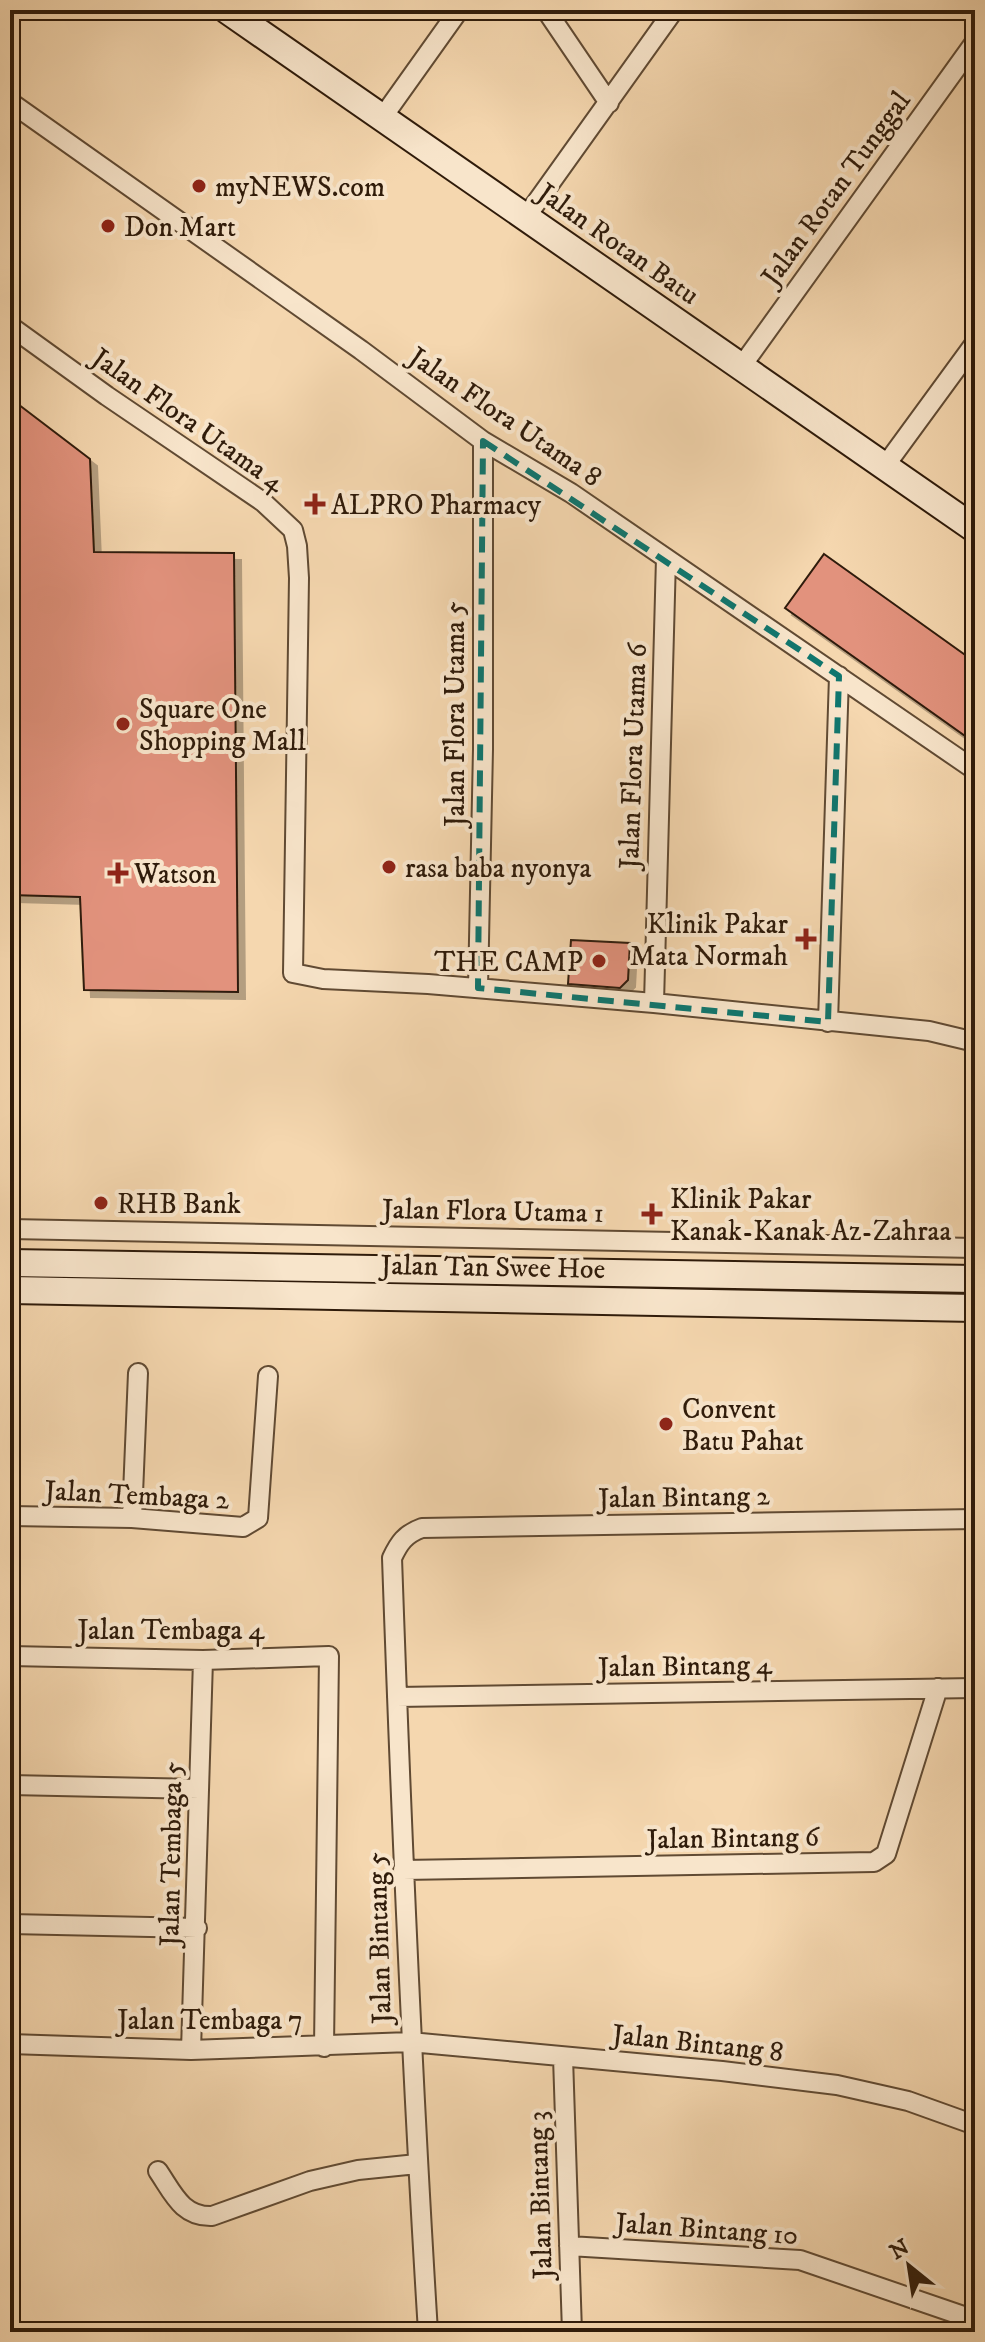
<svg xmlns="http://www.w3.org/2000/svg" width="985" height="2342" font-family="'IM FELL DW Pica',serif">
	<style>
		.building { fill: #e2927d; stroke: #2f1b0a; stroke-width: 2; filter: url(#shadow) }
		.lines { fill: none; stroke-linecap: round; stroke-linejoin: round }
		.street-casing { stroke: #604a33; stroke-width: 22 }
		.secondary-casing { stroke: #2f1b0a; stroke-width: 30 }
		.street { stroke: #f8e5cb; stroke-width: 18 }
		.secondary { stroke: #f8e5cb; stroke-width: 26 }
		.marked { fill: none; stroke: #0f766e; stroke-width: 6; stroke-dasharray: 16 10; stroke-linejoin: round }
		.poi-dot { fill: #8f2418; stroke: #f8e5cb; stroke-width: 3 }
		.labels { text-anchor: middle; stroke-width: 8; stroke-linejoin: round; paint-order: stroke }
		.poi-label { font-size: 28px; fill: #2f1b0a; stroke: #f8e5cb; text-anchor: start }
		.street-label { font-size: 28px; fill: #2f1b0a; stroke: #f8e5cb }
	</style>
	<defs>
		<filter id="shadow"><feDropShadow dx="7" dy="7" stdDeviation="0" flood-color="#0004"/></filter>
	</defs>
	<rect width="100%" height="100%" fill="#f5d7af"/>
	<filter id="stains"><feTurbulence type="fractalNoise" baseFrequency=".0025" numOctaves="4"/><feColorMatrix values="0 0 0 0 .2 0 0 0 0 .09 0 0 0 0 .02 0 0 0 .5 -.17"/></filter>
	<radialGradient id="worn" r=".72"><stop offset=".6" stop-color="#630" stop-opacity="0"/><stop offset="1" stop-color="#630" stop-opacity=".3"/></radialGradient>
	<path class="building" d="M 10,398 L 90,459 L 94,552 L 234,553 L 238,992 L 84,990 L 80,897 L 10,895 Z
		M 824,554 L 975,662 L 975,743 L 785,608 Z
		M 571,940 L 630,943 L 628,980 L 620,988 L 568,984 Z"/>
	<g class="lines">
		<g class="street-casing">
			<path id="street" d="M 546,10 L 609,103
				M 10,102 L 361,350 L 483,441 L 571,493 L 975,770
				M 382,118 L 459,10
				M 526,217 L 674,10
				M 10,326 L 107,396 L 263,502 L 293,530 L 297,546 L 299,578 L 293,973 L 323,979 L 428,984 L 654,1003 L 929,1031 L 975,1042
				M 741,367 L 975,42
				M 885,466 L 975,343
				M 478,988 L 483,749 L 483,441
				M 654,1003 L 666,558
				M 828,1022 L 839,676
				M 10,1229 L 975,1248
				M 10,1516 L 132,1518 L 243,1527 L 258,1518 L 268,1376
				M 132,1518 L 138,1373
				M 10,1656 L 203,1660 L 329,1656 L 324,2047
				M 397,1697 L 975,1688
				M 10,1785 L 199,1789
				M 403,1870 L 874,1862 L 886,1854 L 938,1688
				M 10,1924 L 197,1928
				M 10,2044 L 191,2050 L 410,2042 L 722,2071 L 837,2085 L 908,2101 L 975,2125
				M 191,2050 L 203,1660
				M 563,2057 L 572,2332
				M 158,2171 C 173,2193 182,2217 212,2216 L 310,2181 L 358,2170 L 417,2164
				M 569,2246 L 800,2260 L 975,2320
				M 428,2332 C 412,2074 401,1817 392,1558 C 399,1543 405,1534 422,1528 L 975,1519"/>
		</g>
		<g class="secondary-casing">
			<path id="secondary" d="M 227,10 L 975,529
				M 10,1263 L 975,1279
				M 10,1290 L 975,1308"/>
		</g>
		<use href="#street" class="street"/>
		<use href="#secondary" class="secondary"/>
	</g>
	<path class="marked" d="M 483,441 L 839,676 L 828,1022 L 478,988 Z"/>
	<g class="poi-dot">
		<circle cx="199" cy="186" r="8"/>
		<circle cx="108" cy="226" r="8"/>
		<path d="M311 492h8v8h8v8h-8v8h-8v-8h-8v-8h8z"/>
		<circle cx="123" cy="724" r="8"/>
		<circle cx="389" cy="867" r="8"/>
		<path d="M114 861h8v8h8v8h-8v8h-8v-8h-8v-8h8z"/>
		<path d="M802 927h8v8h8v8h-8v8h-8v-8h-8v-8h8z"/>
		<circle cx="599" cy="961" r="8"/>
		<circle cx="101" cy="1203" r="8"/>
		<path d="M648 1202h8v8h8v8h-8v8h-8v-8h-8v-8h8z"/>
		<circle cx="666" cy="1424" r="8"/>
	</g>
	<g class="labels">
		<g class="poi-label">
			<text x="215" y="196">myNEWS.com</text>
			<text x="124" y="236">Don Mart</text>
			<text x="331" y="514">ALPRO Pharmacy</text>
			<text x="139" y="718">Square One<tspan x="139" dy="32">Shopping Mall</tspan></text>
			<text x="405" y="877">rasa baba nyonya</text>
			<text x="134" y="883">Watson</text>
			<text x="788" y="933" text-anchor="end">Klinik Pakar<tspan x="788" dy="32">Mata Normah</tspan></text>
			<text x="583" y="971" text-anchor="end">THE CAMP</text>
			<text x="670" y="1208">Klinik Pakar<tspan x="670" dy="32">Kanak-Kanak Az-Zahraa</tspan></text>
			<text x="117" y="1213">RHB Bank</text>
			<text x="682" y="1418">Convent<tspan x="682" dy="32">Batu Pahat</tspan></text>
		</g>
		<g class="street-label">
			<text transform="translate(835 188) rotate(-54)" y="10">Jalan Rotan Tunggal</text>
			<text transform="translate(619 243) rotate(35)" y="10">Jalan Rotan Batu</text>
			<text transform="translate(506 416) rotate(34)" y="10">Jalan Flora Utama 8</text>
			<text transform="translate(189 419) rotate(35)" y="10">Jalan Flora Utama 4</text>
			<text transform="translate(454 714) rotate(-90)" y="10">Jalan Flora Utama 5</text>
			<text transform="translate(632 756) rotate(-88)" y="10">Jalan Flora Utama 6</text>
			<text transform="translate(493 1210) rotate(1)" y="10">Jalan Flora Utama 1</text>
			<text transform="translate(493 1266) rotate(1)" y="10">Jalan Tan Swee Hoe</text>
			<text transform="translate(137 1494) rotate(3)" y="10">Jalan Tembaga 2</text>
			<text transform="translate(684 1496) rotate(-1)" y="10">Jalan Bintang 2</text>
			<text x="171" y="1639">Jalan Tembaga 4</text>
			<text transform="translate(685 1665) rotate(-1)" y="10">Jalan Bintang 4</text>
			<text transform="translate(733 1837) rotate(-1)" y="10">Jalan Bintang 6</text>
			<text transform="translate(170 1854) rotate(-89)" y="10">Jalan Tembaga 5</text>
			<text transform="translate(378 1938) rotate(-92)" y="10">Jalan Bintang 5</text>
			<text x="210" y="2029">Jalan Tembaga 7</text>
			<text transform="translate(698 2042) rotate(6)" y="10">Jalan Bintang 8</text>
			<text transform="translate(539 2195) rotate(-92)" y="10">Jalan Bintang 3</text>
			<text transform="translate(707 2228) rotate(4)" y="10">Jalan Bintang 10</text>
		</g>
	</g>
	<rect width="985" height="2342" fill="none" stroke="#f5d7af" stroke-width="40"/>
	<rect x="12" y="12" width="961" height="2318" fill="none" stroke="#2f1b0a" stroke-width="4"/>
	<rect x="20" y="20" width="945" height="2302" fill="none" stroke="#2f1b0a" stroke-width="2"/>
	<g transform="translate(909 2266) rotate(330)" stroke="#f8e5cb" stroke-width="6" paint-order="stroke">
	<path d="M0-6L14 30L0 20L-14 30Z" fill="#2f1b0a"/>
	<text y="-12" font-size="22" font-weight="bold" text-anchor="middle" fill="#2f1b0a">N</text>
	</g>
	<rect width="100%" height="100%" filter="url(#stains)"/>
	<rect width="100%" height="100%" fill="url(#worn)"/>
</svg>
